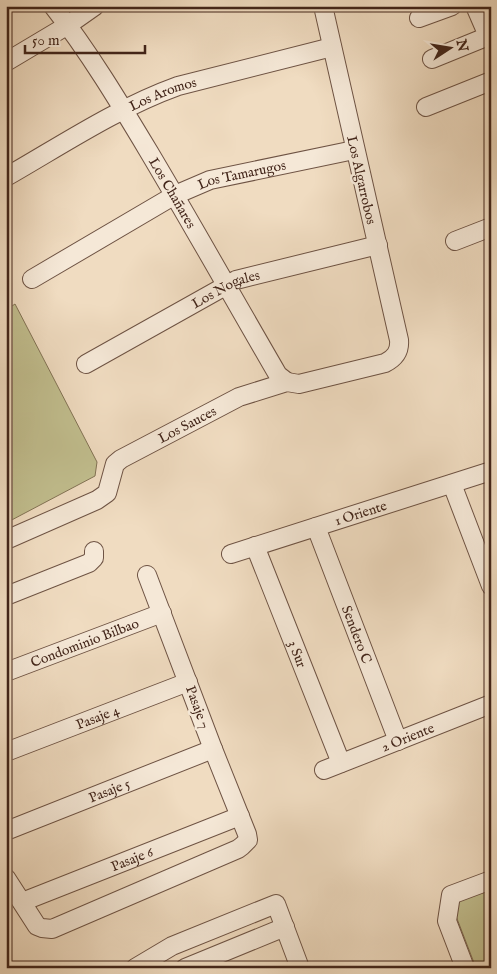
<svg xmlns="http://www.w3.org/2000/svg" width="497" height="974" font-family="'IM FELL English',serif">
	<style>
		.green { fill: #c1be8e; stroke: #827254 }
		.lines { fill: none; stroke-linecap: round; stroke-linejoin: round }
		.minor-casing { stroke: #6e5344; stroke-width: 20 }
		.minor { stroke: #f5e8d7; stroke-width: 18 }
		.labels { text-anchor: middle; stroke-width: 5; stroke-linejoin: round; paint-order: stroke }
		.street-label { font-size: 14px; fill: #42251a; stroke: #f5e8d7 }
	</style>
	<rect width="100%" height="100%" fill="#f0dcc1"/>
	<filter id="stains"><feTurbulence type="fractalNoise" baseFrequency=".004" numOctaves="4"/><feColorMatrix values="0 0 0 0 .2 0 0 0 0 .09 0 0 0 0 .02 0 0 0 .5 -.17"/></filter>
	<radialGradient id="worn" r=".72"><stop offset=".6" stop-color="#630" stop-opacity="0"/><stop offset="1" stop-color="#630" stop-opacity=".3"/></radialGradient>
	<path class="green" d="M 15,304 L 97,462 L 95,476 L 6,523 L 6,310 Z
		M 491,889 L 491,968 L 476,968 L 456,916 L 457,902 Z"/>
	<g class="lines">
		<g class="minor-casing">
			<g id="minor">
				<path id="s1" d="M 53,6 C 89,52 119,102 149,152 C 193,226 235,301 278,375 L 287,382"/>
				<path d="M 475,6 L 488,36"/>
				<path d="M 419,18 L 452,6"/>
				<path d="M 432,59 L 491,35"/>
				<path d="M 6,62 L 68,25 L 95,6"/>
				<path d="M 426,107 L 491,81"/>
				<path id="s2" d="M 6,177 C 62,145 117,108 178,86 L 332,47"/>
				<path d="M 455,241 L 491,227"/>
				<path id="s3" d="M 32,279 L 175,195 L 210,180 L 354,150"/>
				<path id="s4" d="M 86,364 L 236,280 L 378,245"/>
				<path d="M 452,484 L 491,586"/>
				<path id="s5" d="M 316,527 L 398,741"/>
				<path id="s6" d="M 6,540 L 97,500 L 107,493 L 115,464 L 121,459 L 239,397 L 287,382 L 299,384 L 385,363 C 395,358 400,351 399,340 L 323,6"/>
				<path id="s7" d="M 255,546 L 341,763"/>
				<path id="s8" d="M 231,554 L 491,471"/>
				<path d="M 6,596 L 89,563 L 94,558 L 94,551"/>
				<path id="s9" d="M 6,672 L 162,613"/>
				<path id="s10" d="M 6,752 L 188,682"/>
				<path id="s11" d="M 324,770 L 491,704"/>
				<path id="s12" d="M 6,831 L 213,749"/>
				<path d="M 6,878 L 37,926 L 42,928 L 52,929 L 238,849 L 242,846 L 248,840 L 247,834 L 213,749 L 147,575"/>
				<path id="s13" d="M 22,902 L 240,816"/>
				<path d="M 135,968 L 172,946 L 276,904 L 300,968"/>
				<path d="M 185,968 L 285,927"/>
				<path d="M 465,968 L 447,921 L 451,895 L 491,880"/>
			</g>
		</g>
		<use href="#minor" class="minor"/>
	</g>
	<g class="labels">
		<g class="street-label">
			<text dy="5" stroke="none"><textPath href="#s2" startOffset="178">Los Aromos</textPath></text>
			<text dy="5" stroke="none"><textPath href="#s3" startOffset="236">Los Tamarugos</textPath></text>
			<text transform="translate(362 180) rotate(77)" y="5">Los Algarrobos</text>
			<text dy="5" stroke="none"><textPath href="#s1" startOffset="222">Los Chañares</textPath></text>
			<text dy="5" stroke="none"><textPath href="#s4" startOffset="159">Los Nogales</textPath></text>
			<text dy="5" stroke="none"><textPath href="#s6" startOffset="224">Los Sauces</textPath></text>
			<text dy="5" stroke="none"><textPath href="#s8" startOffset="136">1 Oriente</textPath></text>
			<text dy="5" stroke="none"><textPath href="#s5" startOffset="115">Sendero C</textPath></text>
			<text dy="5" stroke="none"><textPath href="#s9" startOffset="84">Condominio Bilbao</textPath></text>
			<text dy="5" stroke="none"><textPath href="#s7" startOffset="116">3 Sur</textPath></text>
			<text transform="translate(198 707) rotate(70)" y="5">Pasaje 7</text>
			<text dy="5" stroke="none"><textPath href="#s10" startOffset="98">Pasaje 4</textPath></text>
			<text dy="5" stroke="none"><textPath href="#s11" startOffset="90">2 Oriente</textPath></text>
			<text dy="5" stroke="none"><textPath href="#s12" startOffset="111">Pasaje 5</textPath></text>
			<text dy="5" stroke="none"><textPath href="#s13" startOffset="118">Pasaje 6</textPath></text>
		</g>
	</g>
	<rect width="497" height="974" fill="none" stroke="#f0dcc1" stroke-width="25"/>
	<rect x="8" y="8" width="482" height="959" fill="none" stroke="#42251a" stroke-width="2.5"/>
	<rect x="12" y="12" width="472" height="949" fill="none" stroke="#42251a"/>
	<g transform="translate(450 48) rotate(78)" stroke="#f5e8d7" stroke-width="4" paint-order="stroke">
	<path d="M0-4L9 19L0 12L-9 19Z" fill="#42251a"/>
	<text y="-8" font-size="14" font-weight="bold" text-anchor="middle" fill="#42251a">N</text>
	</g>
	<path d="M25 45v8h120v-8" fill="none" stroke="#42251a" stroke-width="2.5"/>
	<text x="32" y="45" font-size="15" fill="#42251a" stroke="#f5e8d7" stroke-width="4" paint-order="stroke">50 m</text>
	<rect width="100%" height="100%" filter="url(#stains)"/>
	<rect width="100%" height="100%" fill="url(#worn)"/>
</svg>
